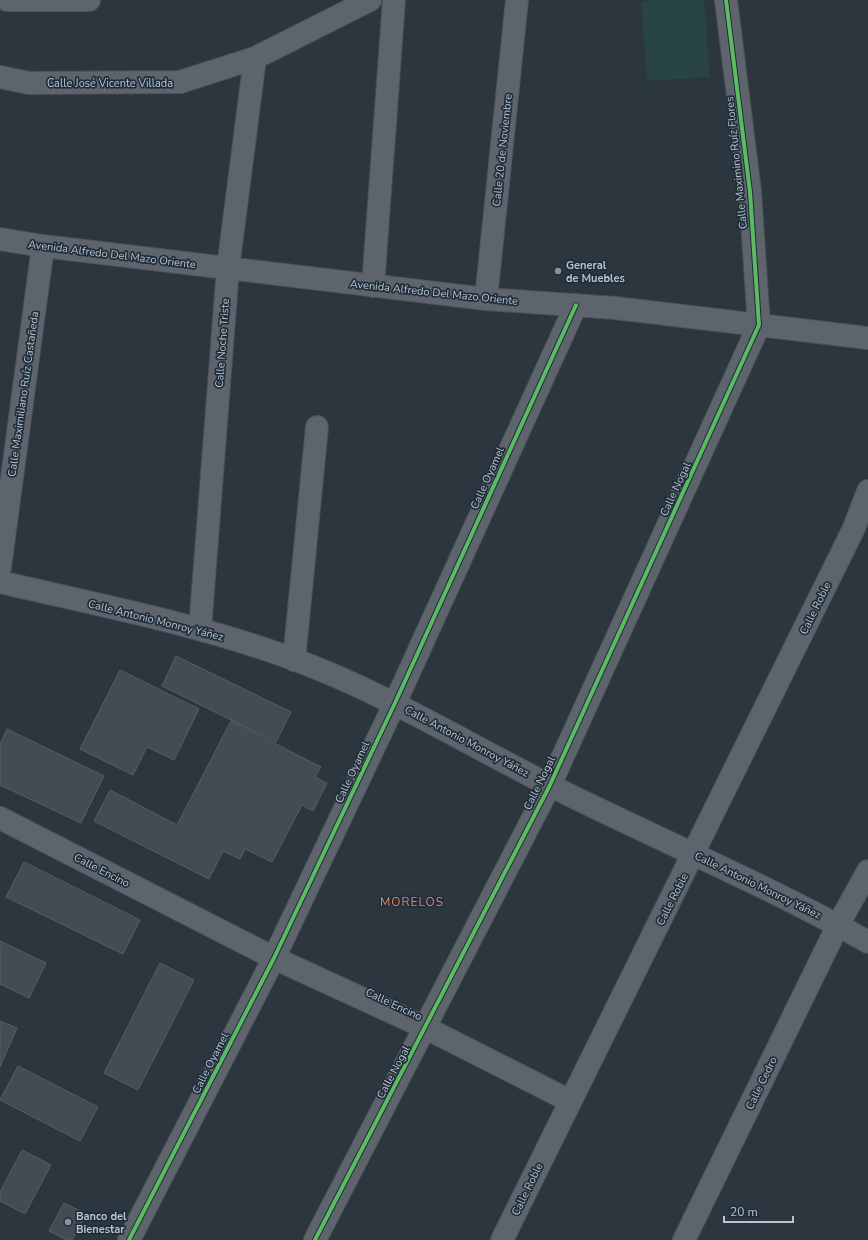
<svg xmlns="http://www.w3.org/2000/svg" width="868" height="1240" font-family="'Nunito Sans',sans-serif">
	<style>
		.green { fill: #294444 }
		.building { fill: #444b52; stroke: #555e65 }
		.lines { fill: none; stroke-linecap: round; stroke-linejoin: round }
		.minor-casing { stroke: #4b5258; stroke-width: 24 }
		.minor { stroke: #5e646b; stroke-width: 22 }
		.cycleway-casing { stroke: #1f2e3a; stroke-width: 6 }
		.cycleway { stroke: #5cba63; stroke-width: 4 }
		.poi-dot { fill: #87929c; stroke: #1f2e3a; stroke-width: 1.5 }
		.labels { text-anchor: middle; stroke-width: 3.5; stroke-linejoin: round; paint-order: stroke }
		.street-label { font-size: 11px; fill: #b8c3ce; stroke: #1f2e3a }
		.poi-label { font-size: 11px; font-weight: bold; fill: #b8c3ce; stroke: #1f2e3a; text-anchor: start }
		.neighbourhood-label { font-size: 12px; letter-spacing: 1px; fill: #de8763; stroke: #1f2e3a }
	</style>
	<rect width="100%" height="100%" fill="#2c363e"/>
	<path class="green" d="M 660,0 L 704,0 L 710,77 L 647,81 L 641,1 Z"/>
	<path class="building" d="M 176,656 L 291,712 L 276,742 L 162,686 Z
		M 120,670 L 199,709 L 174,760 L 147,747 L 133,775 L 80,749 Z
		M 231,721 L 321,767 L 315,777 L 327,783 L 313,811 L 302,805 L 272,862 L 245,849 L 240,859 L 223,851 L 209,879 L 94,821 L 110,790 L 177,825 Z
		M 7,729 L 104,776 L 81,823 L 0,785 L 0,744 Z
		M 24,862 L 140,920 L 123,954 L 6,897 Z
		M 0,941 L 46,963 L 29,998 L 0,984 Z
		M 160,963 L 194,980 L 138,1090 L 104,1073 Z
		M 0,1021 L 17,1028 L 0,1067 Z
		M 18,1066 L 98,1107 L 80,1141 L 0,1100 Z
		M 22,1150 L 51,1165 L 25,1214 L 0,1201 L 0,1192 Z
		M 64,1203 L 86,1214 L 72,1240 L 67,1240 L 49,1231 Z"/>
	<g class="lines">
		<g class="minor-casing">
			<path id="minor" d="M 7,0 L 89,0
				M 0,77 L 29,83 L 180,82 L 255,58 L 370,0
				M 0,239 L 43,246 L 486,299 L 615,308 L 868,338
				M 373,286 L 394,0
				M 486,299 L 517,0
				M 0,567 L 43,246
				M 0,582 C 98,605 199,624 293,659 C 383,692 464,742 549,785 C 655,838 765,884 868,942
				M 200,629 L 228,268 L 255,58
				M 294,660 L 317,427
				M 0,818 L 274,958 L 426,1028 L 570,1101
				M 129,1240 L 274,958 L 395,703 L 576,305
				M 315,1240 L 550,785 L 759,325 L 750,192 L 726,0
				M 502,1240 L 854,528 L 868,491
				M 684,1240 L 838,925 L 868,871"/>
		</g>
		<use href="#minor" class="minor"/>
		<g class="cycleway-casing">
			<path id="cycleway" d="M 129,1240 L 274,958 L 395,703 L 576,305
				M 315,1240 L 550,785 L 759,325 L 750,192 L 726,0"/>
		</g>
		<use href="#cycleway" class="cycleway"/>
	</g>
	<g class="poi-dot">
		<circle cx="558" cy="271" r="4"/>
		<circle cx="68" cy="1222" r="4"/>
	</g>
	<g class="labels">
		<g class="street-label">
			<text x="110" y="87">Calle José Vicente Villada</text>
			<text transform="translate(502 150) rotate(-84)" y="4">Calle 20 de Noviembre</text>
			<text transform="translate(736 163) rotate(-96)" y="4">Calle Maximino Ruíz Flores</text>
			<text transform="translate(112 254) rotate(7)" y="4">Avenida Alfredo Del Mazo Oriente</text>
			<text transform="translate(434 292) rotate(6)" y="4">Avenida Alfredo Del Mazo Oriente</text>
			<text transform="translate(222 343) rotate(-86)" y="4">Calle Noche Triste</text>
			<text transform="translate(23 394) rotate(-82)" y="4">Calle Maximiliano Ruíz Castañeda</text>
			<text transform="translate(487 478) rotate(-66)" y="4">Calle Oyamel</text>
			<text transform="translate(675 489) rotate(-65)" y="4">Calle Nogal</text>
			<text transform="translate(815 608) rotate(-64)" y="4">Calle Roble</text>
			<text transform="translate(156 620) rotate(14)" y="4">Calle Antonio Monroy Yáñez</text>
			<text transform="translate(467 741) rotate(28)" y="4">Calle Antonio Monroy Yáñez</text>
			<text transform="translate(352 772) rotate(-65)" y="4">Calle Oyamel</text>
			<text transform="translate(539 783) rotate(-64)" y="4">Calle Nogal</text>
			<text transform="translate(102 870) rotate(27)" y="4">Calle Encino</text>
			<text transform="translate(758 885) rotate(26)" y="4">Calle Antonio Monroy Yáñez</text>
			<text transform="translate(672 899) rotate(-63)" y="4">Calle Roble</text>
			<text transform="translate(394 1004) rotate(25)" y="4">Calle Encino</text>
			<text transform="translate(210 1063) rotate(-63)" y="4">Calle Oyamel</text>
			<text transform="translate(393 1072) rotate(-62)" y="4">Calle Nogal</text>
			<text transform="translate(761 1083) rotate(-64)" y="4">Calle Cedro</text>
			<text transform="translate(527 1189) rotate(-64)" y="4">Calle Roble</text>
		</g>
		<g class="poi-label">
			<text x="566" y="269">General<tspan x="566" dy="13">de Muebles</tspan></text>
			<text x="76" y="1220">Banco del<tspan x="76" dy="13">Bienestar</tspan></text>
		</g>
		<g class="neighbourhood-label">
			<text x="412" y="906">MORELOS</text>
		</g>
	</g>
	<path d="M724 1216v6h69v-6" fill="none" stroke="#b8c3ce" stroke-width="2"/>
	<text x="730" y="1216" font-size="12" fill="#b8c3ce" stroke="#1f2e3a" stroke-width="3" paint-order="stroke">20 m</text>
</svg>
